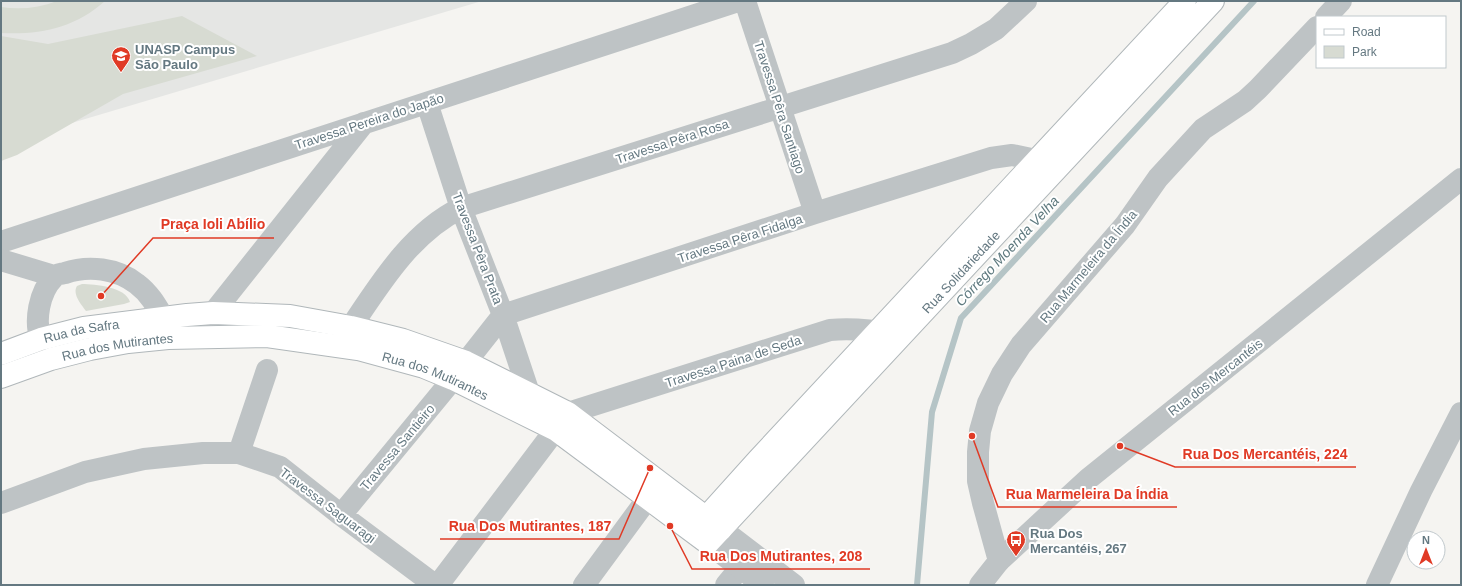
<svg xmlns="http://www.w3.org/2000/svg" width="1462" height="586" font-family="Helvetica,sans-serif">
	<style>
		.built { fill: #e5e6e4 }
		.green { fill: #d7dbd2 }
		.lines { fill: none; stroke-linecap: round; stroke-linejoin: round }
		.stream { stroke: #b5c4c6; stroke-width: 6 }
		.secondary-casing { stroke: #b0b7ba; stroke-width: 24 }
		.minor { stroke: #bec3c5; stroke-width: 22 }
		.tertiary { stroke: #bec3c5; stroke-width: 22 }
		.secondary { stroke: #fff; stroke-width: 22 }
		.labels { text-anchor: middle; stroke-width: 4; stroke-linejoin: round; paint-order: stroke }
		.poi-label { font-size: 13px; font-weight: bold; fill: #647881; stroke: #fff; text-anchor: start }
		.street-label { font-size: 13px; fill: #647881; stroke: #fff }
		.water-label { font-size: 14px; font-style: italic; fill: #5f7a7f; stroke: #fff }
		.leader { fill: none; stroke: #e03a25; stroke-width: 1.5 }
		.callout-dot { fill: #e03a25; stroke: #fff; stroke-width: 1.5 }
		.callout-label { font-size: 14px; text-anchor: middle; font-weight: bold; fill: #e03a25; stroke: #fff; stroke-width: 4; stroke-linejoin: round; paint-order: stroke }
	</style>
	<rect width="100%" height="100%" fill="#f5f4f1"/>
	<path class="built" d="M 1,1 L 482,1 L 1,144 Z"/>
	<path class="green" d="M 57,1 L 105,1 C 75,28 40,35 1,33 L 1,7 C 20,10 39,8 57,1 Z
		M 182,16 L 257,56 L 123,94 L 17,155 L 1,161 L 1,36 L 48,44 Z
		M 82,284 C 95,284 126,287 130,302 L 124,304 L 86,311 C 81,304 72,294 77,286 Z"/>
	<g class="lines">
		<path class="stream" d="M 917,585 L 932,412 L 961,318 L 1254,1"/>
		<g class="secondary-casing">
			<g id="secondary">
				<path id="s1" d="M 1,354 L 41,339 L 84,328 L 187,315 L 213,313 L 290,316 L 351,327 L 403,340 L 466,362 L 568,413 L 721,529"/>
				<path id="s2" d="M 1,377 L 51,359 L 90,349 L 128,342 L 168,338 L 267,336 L 358,349 L 424,367 L 453,379 L 556,430 L 708,543 L 1213,1"/>
				<path d="M 696,529 L 758,460 L 1185,1"/>
			</g>
		</g>
		<path class="minor" d="M 745,1 L 815,213
			M 427,103 L 461,208 L 503,315 L 529,393
			M 1,242 L 738,1
			M 213,313 L 364,123
			M 351,327 C 381,282 412,232 461,208 L 952,53 L 971,44 L 996,29 L 1026,1
			M 466,362 L 503,315 L 815,213 L 991,158 L 1012,155 L 1036,160
			M 239,453 L 267,370
			M 1,503 L 85,472 L 144,459 L 203,453 L 239,453 L 280,467 L 341,515 L 435,585
			M 341,515 L 453,379
			M 999,561 L 1088,479 L 1461,179
			M 438,585 L 568,413 L 830,330 C 852,328 872,330 894,334
			M 584,585 L 648,498
			M 726,585 L 740,568
			M 1377,585 L 1421,491 L 1461,413"/>
		<path class="tertiary" d="M 1326,17 L 1341,1
			M 1,260 L 54,276
			M 50,356 C 47,351 44,346 41,340 C 34,321 39,292 54,277 C 56,274 61,274 65,273 C 88,265 117,268 137,284 C 149,293 156,305 163,317
			M 721,529 L 794,585
			M 708,543 L 763,585
			M 980,585 L 999,561 L 983,503 L 978,481 L 978,452 L 980,431 L 988,403 L 1002,374 L 1021,345 L 1125,225 L 1158,178 L 1203,129 L 1245,101 L 1258,89 L 1317,27"/>
		<use href="#secondary" class="secondary"/>
	</g>
	<defs>
		<g id="university-pin" transform="scale(1)"><path d="M0 17L-7.5 6A9.5 9.5 0 1 1 7.5 6Z" fill="#e03a25" stroke="#fff"/><path d="M0-5L7-2L0 1L-7-2ZM-4 1L0 2.5L4 1V4Q0 6-4 4Z" fill="#fff"/></g>
		<g id="bus-pin" transform="scale(1)"><path d="M0 17L-7.5 6A9.5 9.5 0 1 1 7.5 6Z" fill="#e03a25" stroke="#fff"/><path d="M-5-6H5V4H4V6H2V4H-2V6H-4V4H-5ZM-3.5-4V0h7V-4ZM-3.5 1.2v1.5H-2V1.2ZM2 1.2v1.5H3.5V1.2Z" fill="#fff"/></g>
	</defs>
	<g fill-rule="evenodd">
		<use href="#university-pin" x="121" y="56"/>
		<use href="#bus-pin" x="1016" y="540"/>
	</g>
	<g class="labels">
		<g class="poi-label">
			<text x="135" y="54">UNASP Campus<tspan x="135" dy="15">São Paulo</tspan></text>
			<text x="1030" y="538">Rua Dos<tspan x="1030" dy="15">Mercantéis, 267</tspan></text>
		</g>
		<g class="street-label">
			<text transform="translate(780 107) rotate(72)" y="5">Travessa Pêra Santiago</text>
			<text transform="translate(369 121) rotate(-18)" y="5">Travessa Pereira do Japão</text>
			<text transform="translate(672 141) rotate(-18)" y="5">Travessa Pêra Rosa</text>
			<text transform="translate(740 238) rotate(-18)" y="5">Travessa Pêra Fidalga</text>
			<text transform="translate(478 248) rotate(69)" y="5">Travessa Pêra Prata</text>
			<text transform="translate(1088 266) rotate(-50)" y="5">Rua Marmeleira da Índia</text>
			<text dy="5" stroke="none"><textPath href="#s2" startOffset="1138">Rua Solidariedade</textPath></text>
			<text dy="5" stroke="none"><textPath href="#s1" startOffset="84">Rua da Safra</textPath></text>
			<text dy="5" stroke="none"><textPath href="#s2" startOffset="121">Rua dos Mutirantes</textPath></text>
			<text transform="translate(733 361) rotate(-18)" y="5">Travessa Paina de Seda</text>
			<text dy="5" stroke="none"><textPath href="#s2" startOffset="445">Rua dos Mutirantes</textPath></text>
			<text transform="translate(1215 377) rotate(-38)" y="5">Rua dos Mercantéis</text>
			<text transform="translate(397 447) rotate(-50)" y="5">Travessa Santieiro</text>
			<text transform="translate(328 505) rotate(37)" y="5">Travessa Saguaragi</text>
		</g>
		<g class="water-label">
			<text transform="translate(1007 251) rotate(-47)" y="5">Córrego Moenda Velha</text>
		</g>
	</g>
	<path class="leader" d="M101 296L153 238H274M1120 446L1175 467H1356M972 436L998 507H1177M650 468L619 539H440M670 526L692 569H870"/>
	<g class="callout-dot">
		<circle cx="101" cy="296" r="4"/>
		<circle cx="1120" cy="446" r="4"/>
		<circle cx="972" cy="436" r="4"/>
		<circle cx="650" cy="468" r="4"/>
		<circle cx="670" cy="526" r="4"/>
	</g>
	<g class="callout-label">
		<text x="213" y="229">Praça Ioli Abílio</text>
		<text x="1265" y="459">Rua Dos Mercantéis, 224</text>
		<text x="1087" y="499">Rua Marmeleira Da Índia</text>
		<text x="530" y="531">Rua Dos Mutirantes, 187</text>
		<text x="781" y="561">Rua Dos Mutirantes, 208</text>
	</g>
	<rect width="1462" height="586" fill="none" stroke="#647881" stroke-width="4"/>
	<rect x="1316" y="16" width="130" height="52" fill="#ffffff" stroke="#c1c9cd"/>
	<rect x="1324" y="29" width="20" height="6" fill="#ffffff" stroke="#c1c9cd"/>
	<text x="1352" y="36" font-size="12" fill="#647881">Road</text>
	<rect x="1324" y="46" width="20" height="12" fill="#d7dbd2" stroke="#c1c9cd"/>
	<text x="1352" y="56" font-size="12" fill="#647881">Park</text>
	<g transform="translate(1426 550)"><circle r="19" fill="#ffffff" stroke="#c1c9cd"/>
	<path d="M0-3L7 15L0 10L-7 15Z" fill="#e03a25"/>
	<text y="-6" font-size="11" font-weight="bold" text-anchor="middle" fill="#647881">N</text>
	</g>
</svg>
